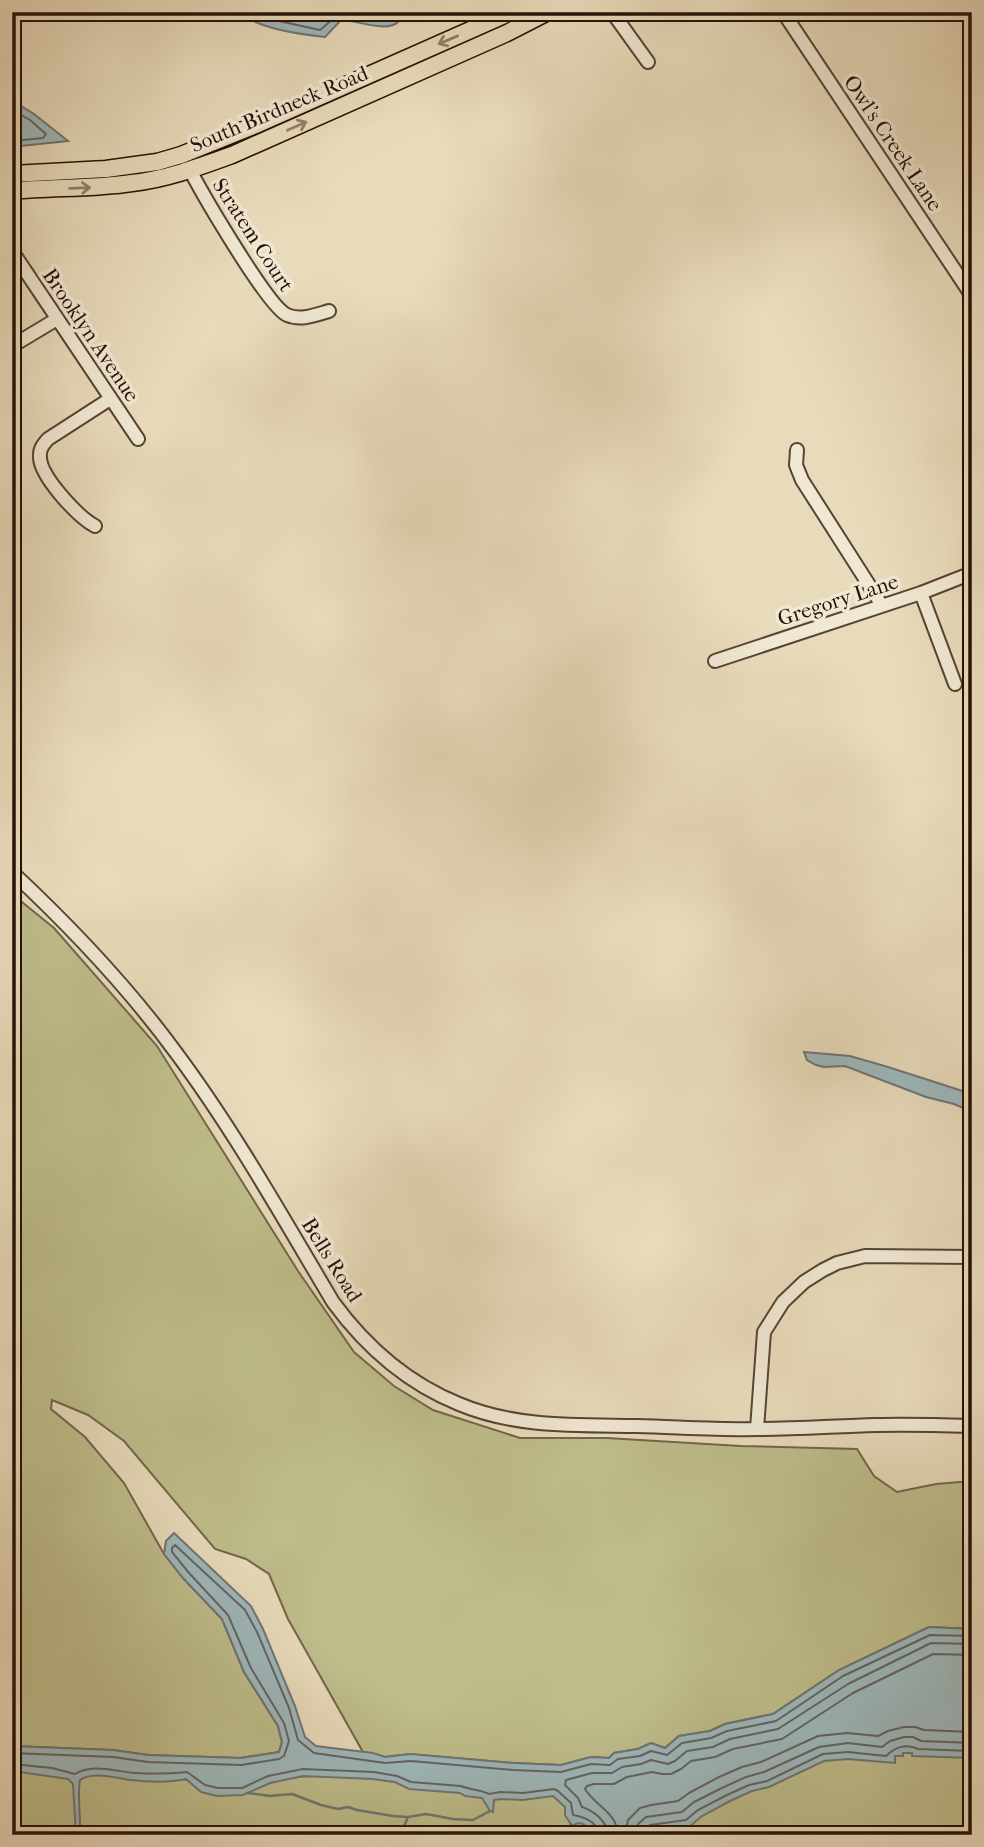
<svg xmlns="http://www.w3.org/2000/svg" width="984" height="1847" font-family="'IM FELL French Canon',serif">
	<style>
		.green { fill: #bebd8b; stroke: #72664a; stroke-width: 2 }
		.water { fill: #9eb8bc; stroke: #6e7574; stroke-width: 2 }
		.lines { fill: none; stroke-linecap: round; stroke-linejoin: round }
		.shore { stroke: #626462; stroke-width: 2 }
		.stream { stroke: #6e7574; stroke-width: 2.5 }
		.minor-casing { stroke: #574335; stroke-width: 16 }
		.major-casing { stroke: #271008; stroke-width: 19 }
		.minor { stroke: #f0e8d3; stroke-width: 12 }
		.major { stroke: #e8dbbb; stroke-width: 16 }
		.oneway { stroke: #91806a }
		.labels { text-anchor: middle; stroke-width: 7; stroke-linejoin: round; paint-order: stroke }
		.street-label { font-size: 21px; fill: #271008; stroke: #f0e8d3 }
	</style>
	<rect width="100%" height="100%" fill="#e8dbbb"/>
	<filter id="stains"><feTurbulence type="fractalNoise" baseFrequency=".00286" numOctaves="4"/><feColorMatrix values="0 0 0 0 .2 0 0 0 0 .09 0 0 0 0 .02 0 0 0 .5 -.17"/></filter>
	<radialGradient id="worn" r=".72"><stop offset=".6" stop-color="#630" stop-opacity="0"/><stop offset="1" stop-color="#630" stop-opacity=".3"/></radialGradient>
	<path class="green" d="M 12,894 L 54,928 L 157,1046 L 298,1271 L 354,1352 L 394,1386 L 433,1410 L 520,1438 L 607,1438 L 740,1446 L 857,1449 L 874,1476 L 897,1492 L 936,1484 L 972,1481 L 972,1629 L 929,1627 L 839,1670 L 773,1714 L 725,1724 L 710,1731 L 679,1736 L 665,1748 L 651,1743 L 638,1749 L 614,1753 L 609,1758 L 591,1757 L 561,1765 L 514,1763 L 410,1754 L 385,1757 L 363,1752 L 288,1619 L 269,1574 L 246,1559 L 215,1549 L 124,1441 L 88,1415 L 52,1400 L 51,1409 L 85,1437 L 124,1483 L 164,1554 L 183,1578 L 222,1619 L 244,1672 L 278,1726 L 282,1742 L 279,1752 L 241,1758 L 148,1755 L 113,1750 L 12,1746 Z
		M 972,1655 L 972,1835 L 12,1835 L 12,1765 L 262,1786 C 297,1770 358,1776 395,1782 L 629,1775 Z"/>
	<path class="water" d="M 238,12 L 404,12 C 402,15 401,20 398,22 C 387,33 356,20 341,20 L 325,37 C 298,34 260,29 238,12 Z
		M 16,103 L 34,114 L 68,141 L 12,147 L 12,105 Z
		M 804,1052 L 850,1056 L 888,1067 L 972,1094 L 972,1112 L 954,1104 L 926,1097 L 845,1066 L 824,1067 L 816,1065 L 807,1060 Z
		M 174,1533 L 251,1606 L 263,1629 L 295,1706 L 305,1737 L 316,1746 L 373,1753 L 385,1757 L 410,1754 L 514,1763 L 561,1765 L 591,1757 L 609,1758 L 614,1753 L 638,1749 L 651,1743 L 665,1748 L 679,1736 L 710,1731 L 725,1724 L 773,1714 L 839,1670 L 929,1627 L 972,1629 L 972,1758 L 912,1756 L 912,1753 L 903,1753 L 903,1756 L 895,1756 L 895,1763 L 848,1759 L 824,1761 L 769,1787 L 752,1791 L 730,1801 L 702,1816 L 689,1827 L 657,1830 L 639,1835 L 596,1835 L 583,1824 L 578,1823 L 572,1826 L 565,1815 L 565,1807 L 553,1796 L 523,1800 L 501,1799 L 494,1800 L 493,1812 L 490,1811 L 482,1798 L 465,1796 L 460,1793 L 409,1789 L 395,1782 L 373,1779 L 303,1776 L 270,1783 L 243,1795 L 217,1796 L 201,1792 L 186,1779 C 167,1783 148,1782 130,1780 C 115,1778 93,1771 80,1780 C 77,1797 81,1817 80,1835 L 76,1835 L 73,1784 L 68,1779 L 12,1771 L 12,1746 L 113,1750 L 148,1755 L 241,1758 L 279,1752 L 282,1742 L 278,1726 L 244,1672 L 222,1619 L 183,1578 L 164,1554 L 166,1541 Z"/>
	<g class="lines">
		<path class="shore" d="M 250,12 L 256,16 L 320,30 L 340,13 C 342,13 349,12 352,13 C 366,14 385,28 395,12
			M 12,110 L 30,120 L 46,134 L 43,138 L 12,141
			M 12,1753 L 113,1757 L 148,1762 L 241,1765 L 279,1759 L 284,1756 L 289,1741 L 284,1723 L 251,1668 L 228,1615 L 189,1573 L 172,1552 L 172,1548 L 175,1545 L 245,1610 L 257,1632 L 289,1708 L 298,1740 L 314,1753 L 385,1763 L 411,1761 L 513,1770 L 561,1772 L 591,1764 L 610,1765 L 618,1759 L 640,1756 L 651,1751 L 667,1755 L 682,1743 L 711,1738 L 727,1731 L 776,1721 L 843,1676 L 930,1635 L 972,1636
			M 12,1764 L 52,1768 L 75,1774 C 93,1763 116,1772 136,1773 C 154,1774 169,1774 187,1772 L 205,1785 L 218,1788 L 242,1788 L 268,1776 L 303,1769 L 374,1772 L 397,1776 L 411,1782 L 461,1786 C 470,1790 480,1789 489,1794 L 500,1792 L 523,1793 L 554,1789 L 558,1791 L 571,1803 L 573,1815 C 584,1817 598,1822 599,1835
			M 608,1835 C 607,1821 594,1811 582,1807 L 578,1798 L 565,1785 L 566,1780 L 592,1773 L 612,1773 L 622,1767 L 641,1764 L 651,1760 L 668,1764 L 675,1761 L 687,1751 L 713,1747 L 730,1739 L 778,1729 L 848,1684 L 931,1643 L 972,1644
			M 618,1835 C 617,1812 596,1807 585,1789 L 587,1786 L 594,1784 L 614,1784 L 627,1777 L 652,1772 L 662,1774 L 671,1774 L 681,1769 L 691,1761 L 715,1757 L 733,1749 L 782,1739 L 853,1693 L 933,1654 L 972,1655
			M 625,1835 L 628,1820 L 640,1808 L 651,1805 L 678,1801 L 689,1793 L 719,1777 L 742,1767 L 761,1762 L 818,1736 L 847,1733 L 878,1736 L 888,1731 L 904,1727 L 915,1727 L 924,1730 L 972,1732
			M 636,1835 L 638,1824 L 646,1817 L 682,1812 L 694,1802 L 724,1787 L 746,1777 L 764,1772 L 819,1747 L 848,1743 L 882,1747 L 890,1741 L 904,1737 L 913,1737 L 921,1741 L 972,1743
			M 645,1835 L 645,1829 L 650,1825 L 686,1820 L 698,1810 L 727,1795 L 749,1785 L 767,1781 L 823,1754 L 848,1752 L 886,1756 C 895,1747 907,1743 918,1749 L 972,1751"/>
		<path class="stream" d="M 248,1793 L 270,1796 L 292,1794 L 321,1805 L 338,1809 L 348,1807 L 357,1810 L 393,1816 L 408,1817
			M 400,1835 L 408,1817 L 426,1814 L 453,1819 L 473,1820 L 490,1811
			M 566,1835 L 571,1824"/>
		<g class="minor-casing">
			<path id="minor" d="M 612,12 L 648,62
				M 783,12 L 972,296
				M 190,170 C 202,193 268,307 287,315 C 301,321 315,315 329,311
				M 12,251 L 138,439
				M 12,346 L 57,319
				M 797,450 L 796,465 L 802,480 L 878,599 L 881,606
				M 95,526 C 78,517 41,477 40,458 C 39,449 43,445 48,439 L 110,399
				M 921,593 L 955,684
				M 715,661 L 921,593 L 972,573
				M 12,872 C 72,928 128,987 177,1054 C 235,1132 283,1218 333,1302 C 366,1347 407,1383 459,1404 C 516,1428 577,1425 637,1426 C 678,1427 719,1430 759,1429 C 798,1429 837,1426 876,1425 C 908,1424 940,1425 972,1426
				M 757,1429 L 764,1332 L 783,1302 L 804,1282 L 823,1270 L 837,1263 L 865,1256 L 972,1257"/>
		</g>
		<g class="major-casing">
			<path id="major" d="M 12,174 L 106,169 L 157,162 L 181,155 L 258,124 L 511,12
				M 12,191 C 52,187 92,189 132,183 C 167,179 199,167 232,155 L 507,33 L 548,12"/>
		</g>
		<use href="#minor" class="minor"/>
		<use href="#major" class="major"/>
	</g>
	<defs><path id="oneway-shaft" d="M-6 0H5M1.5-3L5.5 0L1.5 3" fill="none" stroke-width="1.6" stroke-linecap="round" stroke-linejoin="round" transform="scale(1.75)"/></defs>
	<g class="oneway">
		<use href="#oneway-shaft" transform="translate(448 40) rotate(157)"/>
		<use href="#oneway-shaft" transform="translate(297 126) rotate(-24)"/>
		<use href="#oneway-shaft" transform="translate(80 188) rotate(-2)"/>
	</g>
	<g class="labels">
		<g class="street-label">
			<text transform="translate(279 109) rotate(-23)" y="7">South Birdneck Road</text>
			<text transform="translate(893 143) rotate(56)" y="7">Owl's Creek Lane</text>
			<text transform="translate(253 235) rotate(57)" y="7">Stratem Court</text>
			<text transform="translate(91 335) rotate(56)" y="7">Brooklyn Avenue</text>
			<text transform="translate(838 600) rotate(-18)" y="7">Gregory Lane</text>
			<text transform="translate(332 1260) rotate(58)" y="7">Bells Road</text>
		</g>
	</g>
	<rect width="984" height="1847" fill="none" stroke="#e8dbbb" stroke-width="42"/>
	<rect x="14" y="14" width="956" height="1819" fill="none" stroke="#271008" stroke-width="3.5"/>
	<rect x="21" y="21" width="942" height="1805" fill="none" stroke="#271008" stroke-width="2"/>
	<rect width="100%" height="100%" filter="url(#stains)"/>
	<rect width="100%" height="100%" fill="url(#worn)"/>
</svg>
